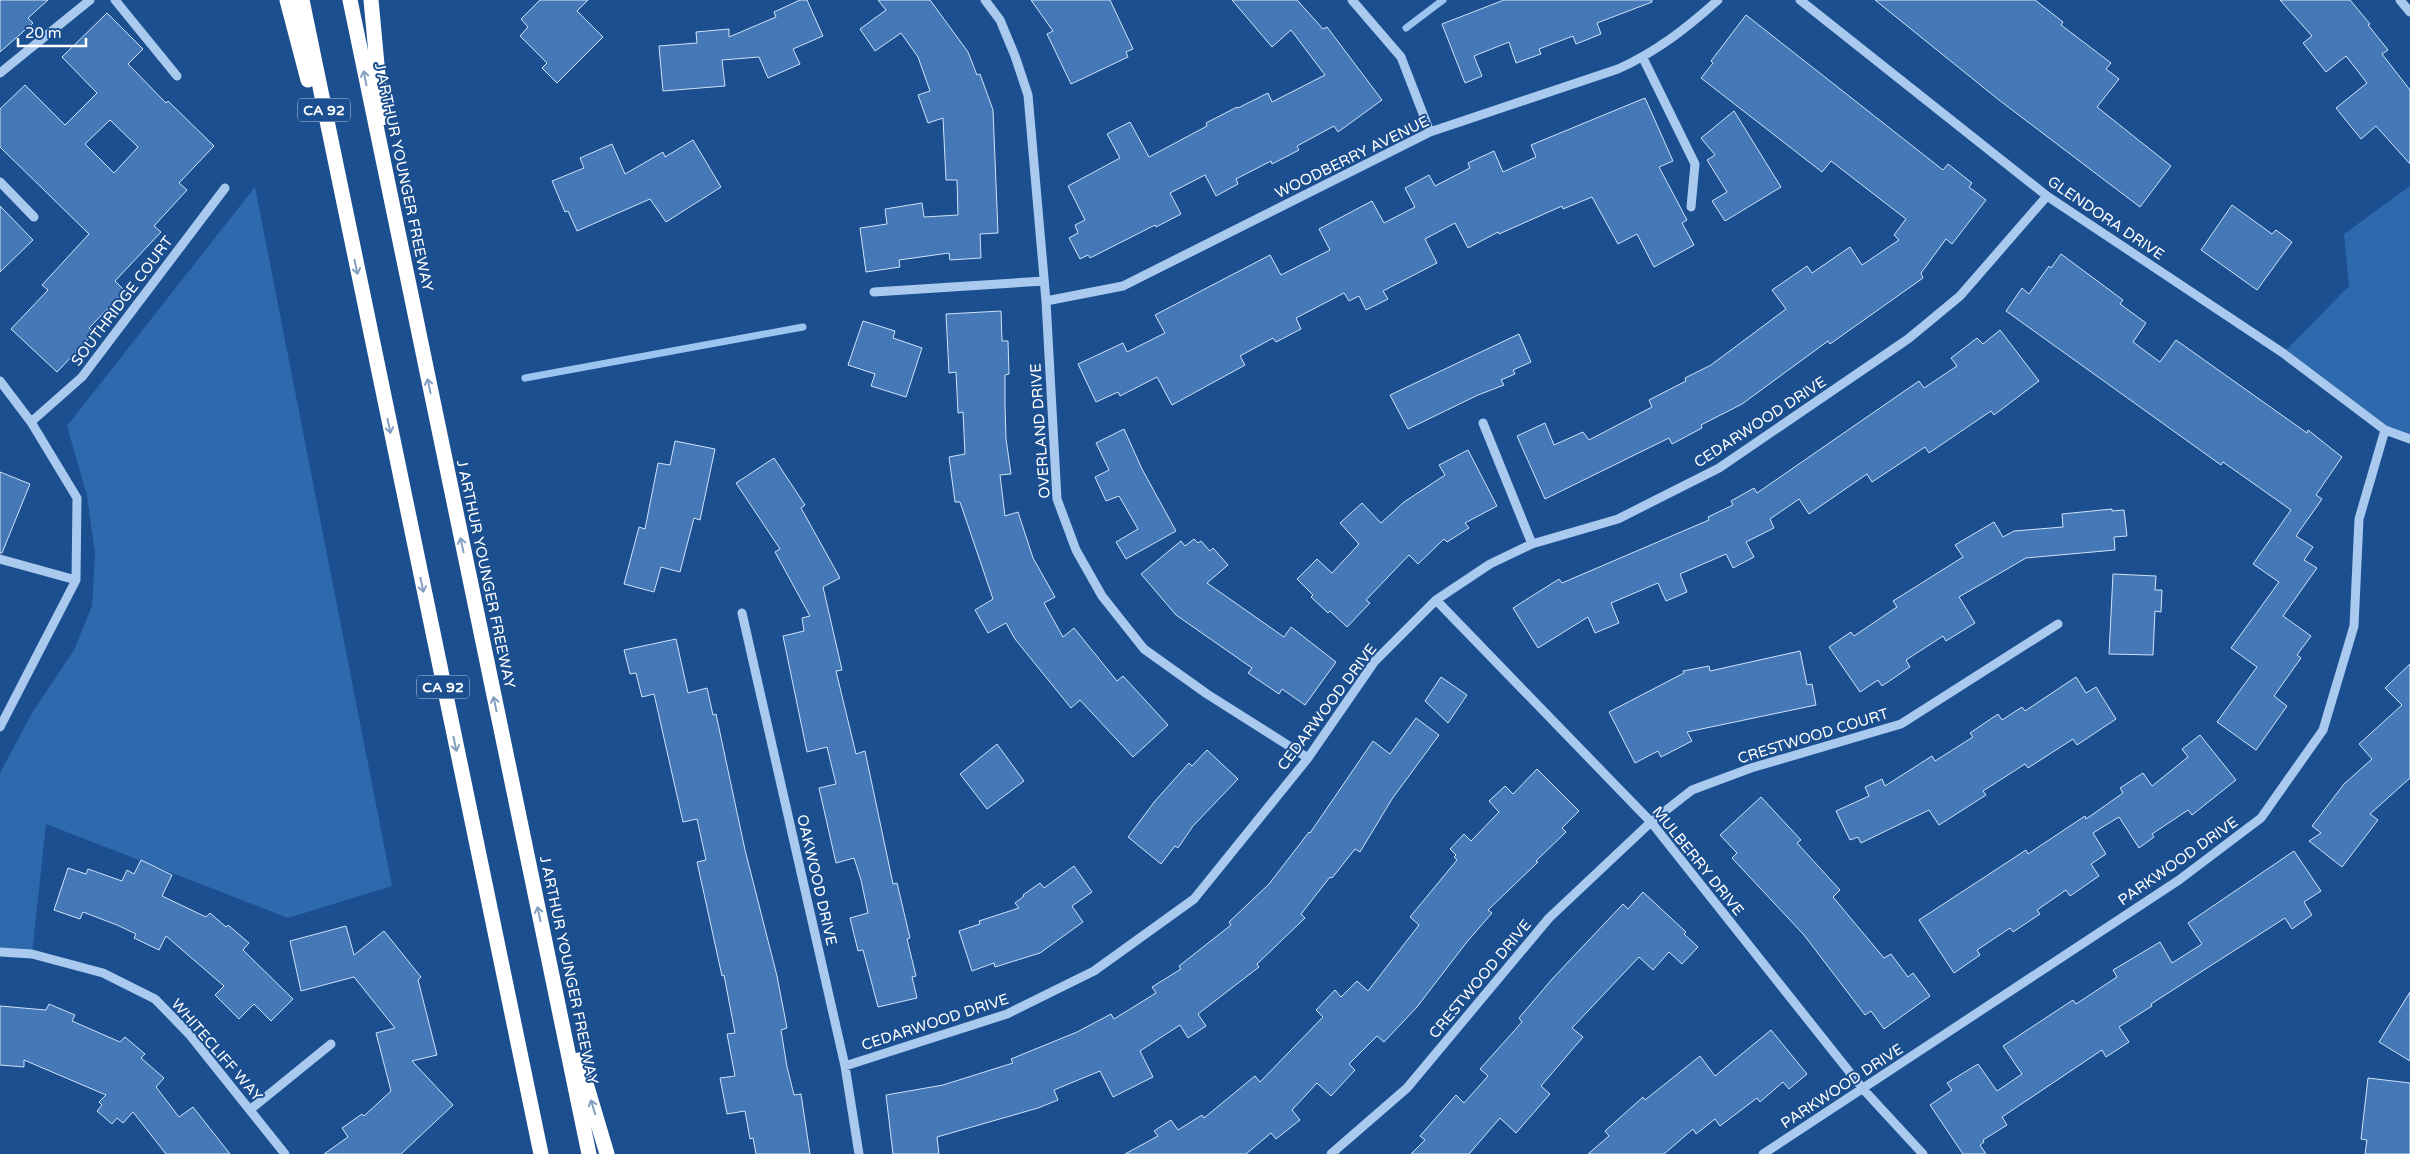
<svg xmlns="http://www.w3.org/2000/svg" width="2410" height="1154" font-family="'Varela Round',sans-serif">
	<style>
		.green { fill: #2e69ad }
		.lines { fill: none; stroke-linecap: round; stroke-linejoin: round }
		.stream { stroke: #9cc4f0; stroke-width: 7 }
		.building { fill: #4478b7; stroke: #cfe3fa; fill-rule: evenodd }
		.minor { stroke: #a9c9ee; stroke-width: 9 }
		.highway { stroke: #fff; stroke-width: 15 }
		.oneway { stroke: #829ec1 }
		.labels { text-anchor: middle; stroke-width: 4; stroke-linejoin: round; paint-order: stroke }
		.shield { fill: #1b4f8f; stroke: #bbcadd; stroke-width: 1 }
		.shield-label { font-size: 14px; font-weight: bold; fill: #fff }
		.street-label { font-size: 15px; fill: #fff; stroke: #1b4f8f }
	</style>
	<rect width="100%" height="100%" fill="#1b4f8f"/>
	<path class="green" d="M 2410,186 L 2410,439 L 2385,430 L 2283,353 L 2349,286 L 2344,234 Z
		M 255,187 L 392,886 L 288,918 L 46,824 L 32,954 L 0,952 L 0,773 L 32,713 L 74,650 L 92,606 L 95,554 L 87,496 L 67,426 Z"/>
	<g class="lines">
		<path class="stream" d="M 1406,28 L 1443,0
			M 525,378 L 803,327"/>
	</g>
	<path class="building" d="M 0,0 L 48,0 L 28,18 L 33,23 L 0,52 Z
		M 540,0 L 588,0 L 577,11 L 603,37 L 557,83 L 542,68 L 547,63 L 520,36 L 528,27 L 521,19 Z
		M 800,0 L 807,0 L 823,36 L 793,49 L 800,64 L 768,78 L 759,57 L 722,60 L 725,86 L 663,91 L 659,46 L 697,43 L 696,32 L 729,29 L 729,37 L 776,17 L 774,12 Z
		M 878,0 L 930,0 L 968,52 L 977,75 L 980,74 L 993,110 L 998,233 L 980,234 L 981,258 L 950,260 L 949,253 L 899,260 L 900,267 L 866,272 L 860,228 L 887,224 L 885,209 L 922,203 L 924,217 L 958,215 L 957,180 L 946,180 L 943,118 L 928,123 L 918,95 L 930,91 L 918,57 L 901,33 L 875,51 L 860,29 L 886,10 Z
		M 1031,0 L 1110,0 L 1133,49 L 1126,52 L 1128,57 L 1071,84 L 1047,34 L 1053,31 Z
		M 1232,0 L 1297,0 L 1323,29 L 1327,27 L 1382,100 L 1338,132 L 1334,126 L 1297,146 L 1299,150 L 1272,164 L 1271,161 L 1236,179 L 1238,184 L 1216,196 L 1205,175 L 1170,193 L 1181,214 L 1156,227 L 1155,225 L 1090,258 L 1088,255 L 1080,259 L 1069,238 L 1078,233 L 1075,225 L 1085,220 L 1068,186 L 1120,158 L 1107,134 L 1130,122 L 1149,157 L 1207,126 L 1206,123 L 1237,107 L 1238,108 L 1268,93 L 1272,102 L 1325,75 L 1291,30 L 1272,47 Z
		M 1504,0 L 1652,0 L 1652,2 L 1597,23 L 1601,34 L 1576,44 L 1573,36 L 1539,49 L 1541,54 L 1516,63 L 1509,42 L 1474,56 L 1482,76 L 1465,83 L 1442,24 Z
		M 1875,0 L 2035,0 L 2063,22 L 2061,25 L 2111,63 L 2106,69 L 2119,79 L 2097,107 L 2171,166 L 2140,207 L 1999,100 Z
		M 2280,0 L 2350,0 L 2370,24 L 2368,25 L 2388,50 L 2382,54 L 2410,90 L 2410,164 L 2376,126 L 2361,139 L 2336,108 L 2367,83 L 2346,56 L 2326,72 L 2303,43 L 2312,36 Z
		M 107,13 L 143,49 L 128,64 L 166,103 L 168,101 L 214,146 L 179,183 L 187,190 L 154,226 L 161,232 L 115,281 L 125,291 L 89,328 L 94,333 L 57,372 L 11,329 L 48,290 L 42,285 L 89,234 L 0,147 L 0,109 L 25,85 L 65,125 L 97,93 L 62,57 ZM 110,120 L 138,147 L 114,173 L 85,144 Z
		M 1746,15 L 1943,170 L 1948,164 L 1972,183 L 1969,187 L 1986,200 L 1952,244 L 1946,239 L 1921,273 L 1923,278 L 1830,344 L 1828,341 L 1742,404 L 1701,425 L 1702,428 L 1672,444 L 1669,438 L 1545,499 L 1517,436 L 1545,423 L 1554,445 L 1583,432 L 1589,440 L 1652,407 L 1649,400 L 1686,381 L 1685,378 L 1711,365 L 1786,309 L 1772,290 L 1807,266 L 1812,273 L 1850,247 L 1862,265 L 1899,240 L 1894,235 L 1906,219 L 1831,161 L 1822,172 L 1701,78 L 1713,63 L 1711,61 Z
		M 1645,98 L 1673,161 L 1659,167 L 1687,220 L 1682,223 L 1694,245 L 1654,267 L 1637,234 L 1618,244 L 1592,197 L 1563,209 L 1562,206 L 1499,234 L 1498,232 L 1468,248 L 1455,223 L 1425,239 L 1437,263 L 1383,291 L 1388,299 L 1366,310 L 1359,296 L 1349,301 L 1344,293 L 1296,318 L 1301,329 L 1276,342 L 1273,338 L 1240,356 L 1245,365 L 1172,405 L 1157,377 L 1120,396 L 1118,392 L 1096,402 L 1078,364 L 1123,343 L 1127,352 L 1165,333 L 1155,315 L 1270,255 L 1281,275 L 1330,250 L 1319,229 L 1372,201 L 1384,223 L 1415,207 L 1405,188 L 1429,175 L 1435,186 L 1470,168 L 1468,163 L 1494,151 L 1503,172 L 1536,157 L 1531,145 Z
		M 1734,111 L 1781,187 L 1725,221 L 1712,201 L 1727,192 L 1707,160 L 1715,155 L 1701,138 Z
		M 693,140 L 721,187 L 666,222 L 650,199 L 577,231 L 568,211 L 565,212 L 552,181 L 584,168 L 580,158 L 612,144 L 625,174 L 663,152 L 665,157 Z
		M 2232,205 L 2272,234 L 2276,230 L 2292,242 L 2257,290 L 2201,250 Z
		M 0,206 L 33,240 L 0,272 Z
		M 2061,254 L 2123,300 L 2120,304 L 2146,323 L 2133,342 L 2160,362 L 2176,340 L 2307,433 L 2308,430 L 2342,457 L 2316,495 L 2322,499 L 2296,536 L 2313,547 L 2304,560 L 2317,568 L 2283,616 L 2311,636 L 2297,655 L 2301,658 L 2274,696 L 2287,706 L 2256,750 L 2217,722 L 2257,667 L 2231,648 L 2279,582 L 2253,564 L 2291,510 L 2223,462 L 2221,465 L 2006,311 L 2022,288 L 2029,294 L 2049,266 L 2051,268 Z
		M 1001,311 L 1002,341 L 1008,341 L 1009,374 L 1005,375 L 1005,406 L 1006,439 L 1011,474 L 1000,475 L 1005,516 L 1018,512 L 1033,558 L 1055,597 L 1044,603 L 1063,637 L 1074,628 L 1117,681 L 1123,676 L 1168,725 L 1133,757 L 1080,700 L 1071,708 L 1015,639 L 1006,623 L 988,633 L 975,610 L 993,599 L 960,502 L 955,502 L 949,457 L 965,454 L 963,412 L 958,413 L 956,372 L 949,373 L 946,314 Z
		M 863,321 L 895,331 L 893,338 L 922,348 L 906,397 L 871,386 L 875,374 L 848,365 Z
		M 2000,330 L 2039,381 L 1994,415 L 1991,411 L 1929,453 L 1925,447 L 1872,482 L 1867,474 L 1809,514 L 1799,499 L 1770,519 L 1774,528 L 1746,542 L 1754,557 L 1733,568 L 1726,554 L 1680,574 L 1687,592 L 1666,601 L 1658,583 L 1611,603 L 1619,623 L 1595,633 L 1588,617 L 1538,648 L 1513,608 L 1559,579 L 1562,583 L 1709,520 L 1708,517 L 1733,505 L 1731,501 L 1754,488 L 1757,493 L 1919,381 L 1924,388 L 1957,366 L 1951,358 L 1977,338 L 1983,344 Z
		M 1519,334 L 1531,362 L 1513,370 L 1515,374 L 1501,380 L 1504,385 L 1478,395 L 1408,429 L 1390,395 Z
		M 1124,429 L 1142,469 L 1176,531 L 1126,559 L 1116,542 L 1138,529 L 1119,496 L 1106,501 L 1095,477 L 1109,470 L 1096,443 Z
		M 675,441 L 715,449 L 700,520 L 694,518 L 680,572 L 661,567 L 654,592 L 624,584 L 639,527 L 645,529 L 658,463 L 670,465 Z
		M 1468,450 L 1497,506 L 1465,523 L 1469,528 L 1447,542 L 1444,539 L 1418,564 L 1409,555 L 1366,600 L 1370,603 L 1347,627 L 1330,611 L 1328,613 L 1311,597 L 1313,595 L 1297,579 L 1317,559 L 1332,573 L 1359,544 L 1340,523 L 1362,503 L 1381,523 L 1404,502 L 1445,475 L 1439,465 Z
		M 774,458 L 805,505 L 801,508 L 840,578 L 823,587 L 842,670 L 836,671 L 856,754 L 865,751 L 893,884 L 897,883 L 910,938 L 907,939 L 916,976 L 912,977 L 917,998 L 878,1007 L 863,950 L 858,951 L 850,918 L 868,913 L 861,880 L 854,858 L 836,863 L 819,788 L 836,784 L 827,747 L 807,752 L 783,636 L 804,631 L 802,618 L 810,616 L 775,552 L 780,549 L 736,483 Z
		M 0,472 L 30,484 L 2,553 L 0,553 Z
		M 2112,509 L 2112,511 L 2124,510 L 2127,536 L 2114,537 L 2115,550 L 2026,558 L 1959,597 L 1975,623 L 1946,641 L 1943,636 L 1906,660 L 1910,667 L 1882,686 L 1878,680 L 1860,692 L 1829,647 L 1851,632 L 1854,636 L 1897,607 L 1893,601 L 1963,557 L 1955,545 L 1994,522 L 2003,537 L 2014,531 L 2063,527 L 2062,514 Z
		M 1194,539 L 1198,543 L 1201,541 L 1210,551 L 1213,548 L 1228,565 L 1207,583 L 1284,637 L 1291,627 L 1336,662 L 1305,705 L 1282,689 L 1279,694 L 1248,673 L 1252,668 L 1176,615 L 1141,574 L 1181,541 L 1185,546 Z
		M 2113,574 L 2156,576 L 2155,590 L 2162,590 L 2161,612 L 2155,611 L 2153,655 L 2109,654 Z
		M 676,639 L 688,693 L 707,688 L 713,715 L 716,714 L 745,850 L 777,976 L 787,1028 L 781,1030 L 787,1067 L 794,1095 L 801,1094 L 810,1154 L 756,1154 L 753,1138 L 750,1139 L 745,1111 L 727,1114 L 720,1078 L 735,1076 L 727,1034 L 735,1033 L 724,975 L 722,976 L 697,862 L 706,860 L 697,819 L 683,822 L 654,694 L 642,697 L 636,673 L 630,674 L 624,650 Z
		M 1800,651 L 1807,685 L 1812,684 L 1816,705 L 1687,732 L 1692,741 L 1661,757 L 1658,751 L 1635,763 L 1609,712 L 1684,673 L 1683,671 L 1709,666 L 1710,671 Z
		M 2410,664 L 2410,778 L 2370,814 L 2378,820 L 2342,867 L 2309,841 L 2321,833 L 2312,826 L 2344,784 L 2372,759 L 2359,744 L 2402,705 L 2385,688 Z
		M 1441,677 L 1467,695 L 1448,723 L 1425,701 Z
		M 2076,677 L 2086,693 L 2096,687 L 2116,719 L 2077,745 L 2073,739 L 2028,768 L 2025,764 L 1983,791 L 1986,795 L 1939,825 L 1929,810 L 1861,843 L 1858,837 L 1850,840 L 1836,811 L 1869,796 L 1865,787 L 1882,779 L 1885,786 L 1932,756 L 1935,761 L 1973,737 L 1970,733 L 1998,714 L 2002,720 L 2022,707 L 2025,711 Z
		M 1416,718 L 1439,735 L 1392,799 L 1360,852 L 1355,849 L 1332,878 L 1330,877 L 1301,914 L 1305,918 L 1257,964 L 1259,967 L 1198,1014 L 1206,1026 L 1188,1038 L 1180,1025 L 1140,1051 L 1153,1077 L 1113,1097 L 1100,1071 L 1054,1090 L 1058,1100 L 1038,1108 L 937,1137 L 939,1154 L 893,1154 L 886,1095 L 943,1085 L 1013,1063 L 1011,1059 L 1077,1032 L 1111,1014 L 1114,1019 L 1156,993 L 1152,987 L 1181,969 L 1179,966 L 1231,925 L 1229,922 L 1269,884 L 1309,832 L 1310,833 L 1373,741 L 1390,754 Z
		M 2200,735 L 2236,780 L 2192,815 L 2188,810 L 2152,834 L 2154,837 L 2139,848 L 2119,817 L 2093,833 L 2106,854 L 2091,864 L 2099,876 L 2070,896 L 2066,890 L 2037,910 L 2040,914 L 2013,932 L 2010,928 L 1977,950 L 1980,955 L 1954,973 L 1919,920 L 2026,850 L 2028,854 L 2085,816 L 2086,819 L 2123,793 L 2120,788 L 2143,773 L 2152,786 L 2188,757 L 2182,749 Z
		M 997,744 L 1024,781 L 987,809 L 960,774 Z
		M 1207,750 L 1238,779 L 1193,826 L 1178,848 L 1175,846 L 1161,864 L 1128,837 L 1155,801 L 1189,763 L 1192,766 Z
		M 1537,769 L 1579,811 L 1562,828 L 1566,832 L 1536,861 L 1538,862 L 1488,910 L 1492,913 L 1466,943 L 1417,1007 L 1384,1042 L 1377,1036 L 1349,1064 L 1355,1070 L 1331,1096 L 1317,1083 L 1292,1110 L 1300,1120 L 1276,1139 L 1271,1133 L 1246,1154 L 1125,1154 L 1158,1136 L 1154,1131 L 1171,1120 L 1178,1130 L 1202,1115 L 1204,1118 L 1255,1076 L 1260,1082 L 1323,1017 L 1316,1010 L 1335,990 L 1341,997 L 1357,981 L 1368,991 L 1419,925 L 1410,917 L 1457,860 L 1454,857 L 1456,855 L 1450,849 L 1464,834 L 1471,841 L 1499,812 L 1489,801 L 1505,786 L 1513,794 Z
		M 1761,797 L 1801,840 L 1797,843 L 1840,890 L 1833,897 L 1884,958 L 1891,954 L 1908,977 L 1913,973 L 1930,996 L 1884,1029 L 1871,1011 L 1865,1015 L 1804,935 L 1732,858 L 1737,853 L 1720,835 Z
		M 2294,851 L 2321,891 L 2304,902 L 2312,915 L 2292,929 L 2285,918 L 2151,1004 L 2152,1006 L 2119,1027 L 2129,1042 L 2106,1057 L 2102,1050 L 2002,1117 L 2007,1125 L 1983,1140 L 1984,1142 L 1980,1145 L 1986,1154 L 1963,1154 L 1930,1105 L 1952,1090 L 1947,1083 L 1978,1064 L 1997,1091 L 2022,1074 L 2003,1046 L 2073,1000 L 2076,1004 L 2117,977 L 2113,970 L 2160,942 L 2172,963 L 2202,944 L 2188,923 Z
		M 141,860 L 172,875 L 162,896 L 206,917 L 210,913 L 226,927 L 228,925 L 249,943 L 243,950 L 293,999 L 271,1021 L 254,1004 L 239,1019 L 215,995 L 224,986 L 166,936 L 159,950 L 134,938 L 136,934 L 117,925 L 83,912 L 80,919 L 54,910 L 68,868 L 86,874 L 88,869 L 122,881 L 127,870 L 134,874 Z
		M 1074,866 L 1092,892 L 1072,906 L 1083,922 L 1040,953 L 995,967 L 994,963 L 972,971 L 959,931 L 980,924 L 979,921 L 1019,908 L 1015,903 L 1024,896 L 1023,895 L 1040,883 L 1044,888 Z
		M 1643,892 L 1686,932 L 1684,934 L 1698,947 L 1682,964 L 1669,952 L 1653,970 L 1639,957 L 1572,1028 L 1583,1037 L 1541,1086 L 1550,1094 L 1516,1133 L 1500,1118 L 1469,1154 L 1411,1154 L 1425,1140 L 1420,1136 L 1456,1095 L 1464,1103 L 1488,1076 L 1480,1069 L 1522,1022 L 1519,1018 L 1553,978 L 1623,904 L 1628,909 Z
		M 346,926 L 354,955 L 384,931 L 421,977 L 418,980 L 437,1055 L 412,1061 L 453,1105 L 401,1154 L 324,1154 L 348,1137 L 342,1128 L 362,1114 L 364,1116 L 391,1091 L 376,1033 L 395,1028 L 354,977 L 301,991 L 290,941 Z
		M 2410,992 L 2410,1061 L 2379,1042 Z
		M 49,1004 L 75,1015 L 72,1021 L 120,1042 L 125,1037 L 145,1054 L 141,1058 L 164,1078 L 156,1087 L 179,1117 L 193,1107 L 230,1154 L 166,1154 L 133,1112 L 123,1123 L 117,1118 L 112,1124 L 97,1111 L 102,1105 L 99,1102 L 106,1095 L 24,1060 L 24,1067 L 0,1065 L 0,1006 L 46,1010 Z
		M 1771,1030 L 1807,1074 L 1789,1089 L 1783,1082 L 1760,1102 L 1757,1098 L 1720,1126 L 1715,1119 L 1696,1134 L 1693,1129 L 1664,1154 L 1588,1154 L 1609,1136 L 1605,1131 L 1643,1097 L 1645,1100 L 1700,1056 L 1715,1076 Z
		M 2368,1078 L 2410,1083 L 2410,1154 L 2365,1154 L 2367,1140 L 2361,1139 Z"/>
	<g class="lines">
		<path class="minor" d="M 115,0 L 177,76
			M 985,0 L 1000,20 L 1015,56 L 1028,95 L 1046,301 L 1057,499 L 1076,550 L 1102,596 L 1144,649 L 1207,694 L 1308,758
			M 1352,0 L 1401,57 L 1430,132
			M 1800,0 L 2047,196 L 2283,353 L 2385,430 L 2410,439
			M 2400,0 L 2410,12
			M 1643,58 L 1695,164 L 1691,207
			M 0,73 L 90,0
			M 0,182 L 34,217
			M 874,292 L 1044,281
			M 1046,301 L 1123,286 L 1430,132 L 1618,69 C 1656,52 1687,28 1718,0
			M 0,381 L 31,422 L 77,498 L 76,580 L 0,727
			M 31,422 L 82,377 L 225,188
			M 1483,423 L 1532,544
			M 0,559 L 76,580
			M 1436,600 L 1651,822 L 1863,1089 L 1923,1154
			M 742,613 L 845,1066 L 859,1154
			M 0,952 L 32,954 L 103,973 L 155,999 L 189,1034 L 285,1154
			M 845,1066 L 1007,1014 L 1094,971 L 1194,899 L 1308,758 L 1375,661 L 1436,600 L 1490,564 L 1532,544 L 1618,519 L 1719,468 L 1908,339 L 1960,296 L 2047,196
			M 251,1109 L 331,1044
			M 1331,1154 L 1407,1088 L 1549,918 L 1651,822 L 1692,790 L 1751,768 L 1901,724 L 2058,624
			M 1763,1154 L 2179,880 L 2261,818 L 2323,730 L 2354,626 L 2359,519 L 2385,430"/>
		<path class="highway" d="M 287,0 L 308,80
			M 302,0 L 541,1154
			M 350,0 L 589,1154
			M 371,0 L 382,118
			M 579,1060 L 607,1154"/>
	</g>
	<defs><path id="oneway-shaft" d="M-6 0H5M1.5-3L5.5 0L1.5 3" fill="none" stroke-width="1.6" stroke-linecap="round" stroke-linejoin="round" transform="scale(1.25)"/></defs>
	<g class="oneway">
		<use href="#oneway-shaft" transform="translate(365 78) rotate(-101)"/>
		<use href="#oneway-shaft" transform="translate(356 267) rotate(78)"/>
		<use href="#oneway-shaft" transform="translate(429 386) rotate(-102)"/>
		<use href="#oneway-shaft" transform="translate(389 426) rotate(78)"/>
		<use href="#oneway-shaft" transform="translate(462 545) rotate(-102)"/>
		<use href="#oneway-shaft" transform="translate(422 585) rotate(78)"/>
		<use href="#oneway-shaft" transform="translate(495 704) rotate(-102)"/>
		<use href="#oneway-shaft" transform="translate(455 744) rotate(78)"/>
		<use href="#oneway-shaft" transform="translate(539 914) rotate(-102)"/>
		<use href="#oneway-shaft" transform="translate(593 1107) rotate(-107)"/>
	</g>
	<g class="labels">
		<g class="shield">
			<rect x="298" y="98.5" width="52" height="23" rx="4"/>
			<rect x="417" y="675.5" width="52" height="23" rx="4"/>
		</g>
		<g class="shield-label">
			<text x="324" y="115">CA 92</text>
			<text x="443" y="692">CA 92</text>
		</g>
		<g class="street-label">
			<text transform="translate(1352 157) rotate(-26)" y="5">WOODBERRY AVENUE</text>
			<text transform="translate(404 177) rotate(78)" y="5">J ARTHUR YOUNGER FREEWAY</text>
			<text transform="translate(2106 218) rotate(34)" y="5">GLENDORA DRIVE</text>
			<text transform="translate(122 301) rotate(-53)" y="5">SOUTHRIDGE COURT</text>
			<text transform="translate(1760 422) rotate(-33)" y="5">CEDARWOOD DRIVE</text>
			<text transform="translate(1040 431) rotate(-94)" y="5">OVERLAND DRIVE</text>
			<text transform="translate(486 574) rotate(78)" y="5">J ARTHUR YOUNGER FREEWAY</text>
			<text transform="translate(1327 707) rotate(-53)" y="5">CEDARWOOD DRIVE</text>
			<text transform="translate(1813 736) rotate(-17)" y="5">CRESTWOOD COURT</text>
			<text transform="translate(1698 861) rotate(51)" y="5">MULBERRY DRIVE</text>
			<text transform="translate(2178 861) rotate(-35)" y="5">PARKWOOD DRIVE</text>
			<text transform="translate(817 880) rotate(77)" y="5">OAKWOOD DRIVE</text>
			<text transform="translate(569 970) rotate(78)" y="5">J ARTHUR YOUNGER FREEWAY</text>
			<text transform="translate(1480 979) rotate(-50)" y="5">CRESTWOOD DRIVE</text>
			<text transform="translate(935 1022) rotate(-18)" y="5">CEDARWOOD DRIVE</text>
			<text transform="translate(217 1050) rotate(49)" y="5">WHITECLIFF WAY</text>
			<text transform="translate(1842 1086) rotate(-33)" y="5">PARKWOOD DRIVE</text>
		</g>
	</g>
	<path d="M18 38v8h68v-8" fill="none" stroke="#ffffff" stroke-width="2.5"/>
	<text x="25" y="38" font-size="15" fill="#ffffff" stroke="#1b4f8f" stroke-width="4" paint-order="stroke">20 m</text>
</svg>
